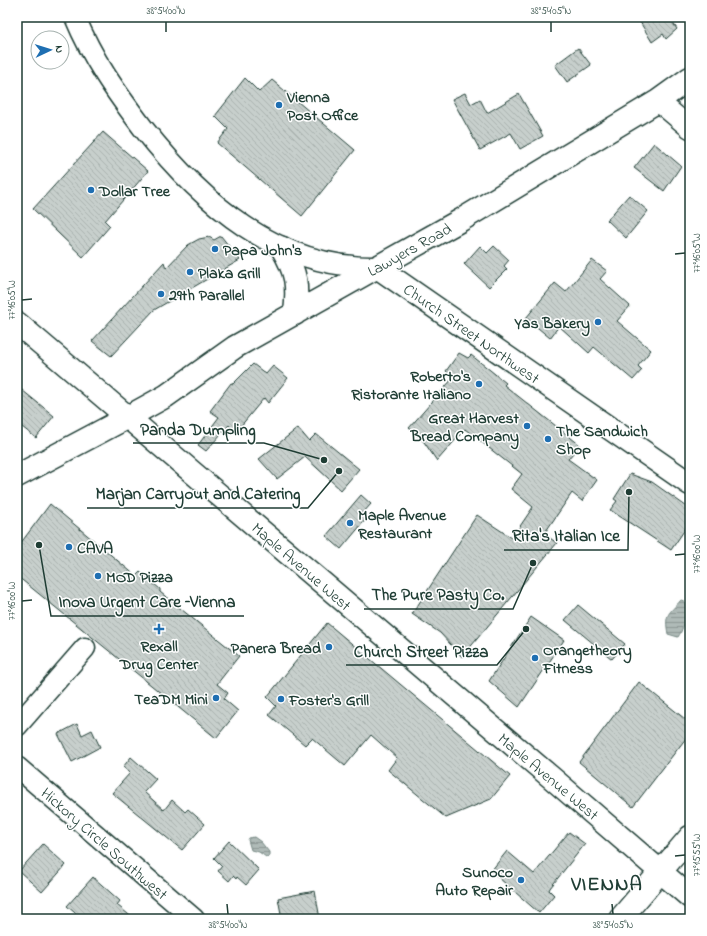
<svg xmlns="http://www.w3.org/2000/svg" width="707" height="936" font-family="'Indie Flower',sans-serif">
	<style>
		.water { fill: url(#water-rules); stroke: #758883 }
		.building { fill: url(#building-back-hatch); stroke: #1f3d34 }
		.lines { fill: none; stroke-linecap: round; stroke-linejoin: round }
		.minor-casing { stroke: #1f3d34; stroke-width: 23 }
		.tertiary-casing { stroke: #1f3d34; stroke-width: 25 }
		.primary-casing { stroke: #1f3d34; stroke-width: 25 }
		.minor { stroke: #fff; stroke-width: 20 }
		.tertiary { stroke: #fff; stroke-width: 22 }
		.primary { stroke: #fff; stroke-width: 22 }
		.ticks { fill: none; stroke: #1f3d34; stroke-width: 1.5 }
		.poi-dot { fill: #1f6fb2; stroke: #fff; stroke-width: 1.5 }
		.labels { text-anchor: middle; stroke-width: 3; stroke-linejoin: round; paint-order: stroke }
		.poi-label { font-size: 16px; font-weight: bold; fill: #1f3d34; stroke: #fff; text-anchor: start }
		.street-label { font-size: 16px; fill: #1f3d34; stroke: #fff }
		.district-label { font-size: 20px; font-weight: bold; letter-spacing: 1px; fill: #1f3d34; stroke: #fff }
		.leader { fill: none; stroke: #1f3d34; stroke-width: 1.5 }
		.callout-dot { fill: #1f3d34; stroke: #fff; stroke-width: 1.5 }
		.callout-label { font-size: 17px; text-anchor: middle; font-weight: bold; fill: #1f3d34; stroke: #fff; stroke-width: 3; stroke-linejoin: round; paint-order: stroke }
		.neatline { fill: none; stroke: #1f3d34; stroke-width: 1.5 }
		.ticks-label { font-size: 10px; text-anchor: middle; fill: #1f3d34 }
	</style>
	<defs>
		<pattern id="water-rules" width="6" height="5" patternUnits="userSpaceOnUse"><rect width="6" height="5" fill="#afbab7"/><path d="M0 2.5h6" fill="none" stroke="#8e9896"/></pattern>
		<pattern id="building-back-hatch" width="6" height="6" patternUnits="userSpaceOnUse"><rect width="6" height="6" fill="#c7cfcc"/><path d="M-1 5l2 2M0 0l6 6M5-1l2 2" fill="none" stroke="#aab3b0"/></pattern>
	</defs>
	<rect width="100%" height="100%" fill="#fff"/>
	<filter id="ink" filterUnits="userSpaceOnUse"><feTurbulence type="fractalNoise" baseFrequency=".025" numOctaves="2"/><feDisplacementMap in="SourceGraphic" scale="8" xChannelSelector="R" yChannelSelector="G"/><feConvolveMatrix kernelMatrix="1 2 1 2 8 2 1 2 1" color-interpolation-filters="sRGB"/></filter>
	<g filter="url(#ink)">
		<path class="water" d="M 681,600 L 684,601 L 689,613 L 689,618 C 682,625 683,630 678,637 L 668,634 C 664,613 669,614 681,600 Z
			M 254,837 L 261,842 L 269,852 L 269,856 L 266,857 L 259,852 L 251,850 L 248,840 L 249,838 Z"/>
		<path class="building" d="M 637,17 L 669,17 L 677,29 L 666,39 L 663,34 L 652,42 Z
			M 578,48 L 591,65 L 567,82 L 555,65 Z
			M 245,78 L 259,92 L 272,80 L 355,150 L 302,216 L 217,143 L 228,129 L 215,116 Z
			M 465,93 L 471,104 L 480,99 L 487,113 L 519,94 L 543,136 L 520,149 L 511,133 L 480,150 L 452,99 Z
			M 103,132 L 148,171 L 105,221 L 110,226 L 83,257 L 33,209 Z
			M 654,143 L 681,166 L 664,191 L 634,168 Z
			M 629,195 L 648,211 L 626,238 L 607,220 Z
			M 221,236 L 240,260 L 154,310 L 111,356 L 92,341 L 164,262 L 166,268 L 188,245 L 199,239 L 209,237 L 214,240 Z
			M 480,246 L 487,253 L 494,246 L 509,260 L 504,266 L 507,269 L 489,287 L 464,264 Z
			M 592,260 L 607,271 L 600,279 L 630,306 L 617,321 L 651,350 L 638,366 L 642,370 L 633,380 L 594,347 L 589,353 L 559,326 L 550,338 L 526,318 L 555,283 L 566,292 Z
			M 459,353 L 468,358 L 471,355 L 490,370 L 506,383 L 504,385 L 580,445 L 568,459 L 597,480 L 582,501 L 572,493 L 544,534 L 557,543 L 462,657 L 440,633 L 412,614 L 477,515 L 512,538 L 533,507 L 511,489 L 522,474 L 465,429 L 437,461 L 424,442 L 409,428 L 453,378 L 446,371 Z
			M 253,364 L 266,374 L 273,366 L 288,378 L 268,403 L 264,398 L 235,433 L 229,425 L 206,451 L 198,445 L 219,417 L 210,411 L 231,383 L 233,384 Z
			M 17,386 L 54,416 L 36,438 L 17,423 Z
			M 298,428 L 309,441 L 316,434 L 359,469 L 341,490 L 305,457 L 277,479 L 259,459 Z
			M 630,474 L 652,482 L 690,509 L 690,522 L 671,550 L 610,510 L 617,501 L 614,499 Z
			M 361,495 L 371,504 L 362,514 L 367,518 L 341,549 L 326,536 Z
			M 50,504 L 136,576 L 140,572 L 160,589 L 160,592 L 239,656 L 217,684 L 228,693 L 224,699 L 238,711 L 216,738 L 17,576 L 17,548 Z
			M 578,605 L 625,644 L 612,659 L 565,620 Z
			M 531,617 L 564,640 L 519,707 L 489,681 Z
			M 327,623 L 510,776 L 491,799 L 446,818 L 388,770 L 397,758 L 371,735 L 345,766 L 312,738 L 305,745 L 269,715 L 276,706 L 267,697 Z
			M 639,682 L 690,723 L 690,733 L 633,807 L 579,762 Z
			M 77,724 L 82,735 L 92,730 L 100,747 L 72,762 L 58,734 Z
			M 131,757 L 156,779 L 144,792 L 164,810 L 172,800 L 185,812 L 188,809 L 205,824 L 182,850 L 112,793 L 130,773 L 123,767 Z
			M 569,832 L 585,844 L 550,888 L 549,890 L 554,895 L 539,913 L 491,871 L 507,851 L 534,874 Z
			M 229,841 L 259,870 L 246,885 L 237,877 L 236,879 L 233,876 L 229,881 L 218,871 L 222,866 L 214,858 Z
			M 43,844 L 66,865 L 42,892 L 19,871 Z
			M 93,877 L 120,901 L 117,905 L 134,919 L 82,919 L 67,906 Z
			M 315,891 L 320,919 L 282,919 L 278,898 Z"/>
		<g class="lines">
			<g class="minor-casing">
				<path id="minor" d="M 75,17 C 93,60 115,91 143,128 C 202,203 277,269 377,267
					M 658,101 L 690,128
					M 17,726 L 85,648
					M 17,767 L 194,919"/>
			</g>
			<g class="tertiary-casing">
				<path id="tertiary" d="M 377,267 L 690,484
					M 17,476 L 128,417
					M 620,919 L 690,837"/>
			</g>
			<g class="primary-casing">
				<path id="primary" d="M 282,248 C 297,273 298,286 295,314
					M 17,323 L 553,779 L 690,897
					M 128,417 L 166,396 L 235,347 L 461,220 L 658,101 L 690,78"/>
			</g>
			<use href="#minor" class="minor"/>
			<use href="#tertiary" class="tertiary"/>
			<use href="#primary" class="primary"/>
		</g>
	</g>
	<path class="ticks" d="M 166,22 L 166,32M 551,22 L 551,32M 675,254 L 685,253M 22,300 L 32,299M 675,555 L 685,554M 22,601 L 32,600M 675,856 L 685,855M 227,904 L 228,914M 612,904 L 613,914"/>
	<g class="poi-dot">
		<circle cx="279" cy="105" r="4"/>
		<circle cx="91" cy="190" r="4"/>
		<circle cx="215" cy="249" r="4"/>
		<circle cx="190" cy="272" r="4"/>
		<circle cx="161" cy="294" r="4"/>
		<circle cx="598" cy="322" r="4"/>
		<circle cx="479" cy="384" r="4"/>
		<circle cx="527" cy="426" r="4"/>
		<circle cx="548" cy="439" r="4"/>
		<circle cx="350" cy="523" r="4"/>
		<circle cx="69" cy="547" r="4"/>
		<circle cx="98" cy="576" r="4"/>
		<path d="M157 623h4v4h4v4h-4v4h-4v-4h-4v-4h4z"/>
		<circle cx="329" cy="647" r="4"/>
		<circle cx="535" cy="658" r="4"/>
		<circle cx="216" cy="698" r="4"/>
		<circle cx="281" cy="699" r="4"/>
		<circle cx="521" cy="880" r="4"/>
	</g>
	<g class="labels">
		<g class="poi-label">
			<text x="287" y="102">Vienna<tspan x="287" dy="18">Post Office</tspan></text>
			<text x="99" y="196">Dollar Tree</text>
			<text x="223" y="255">Papa John's</text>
			<text x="198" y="278">Plaka Grill</text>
			<text x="169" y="300">29th Parallel</text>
			<text x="590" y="328" text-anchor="end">Yas Bakery</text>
			<text x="471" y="381" text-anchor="end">Roberto's<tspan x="471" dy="18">Ristorante Italiano</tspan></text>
			<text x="519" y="423" text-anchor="end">Great Harvest<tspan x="519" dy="18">Bread Company</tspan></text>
			<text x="556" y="436">The Sandwich<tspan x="556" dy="18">Shop</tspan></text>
			<text x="358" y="520">Maple Avenue<tspan x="358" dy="18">Restaurant</tspan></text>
			<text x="77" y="553">CAVA</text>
			<text x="106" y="582">MOD Pizza</text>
			<text x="159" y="651" text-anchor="middle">Rexall<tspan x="159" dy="18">Drug Center</tspan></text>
			<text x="321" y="653" text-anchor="end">Panera Bread</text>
			<text x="543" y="655">Orangetheory<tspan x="543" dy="18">Fitness</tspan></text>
			<text x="208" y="704" text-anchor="end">TeaDM Mini</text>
			<text x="289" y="705">Foster's Grill</text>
			<text x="513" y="877" text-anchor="end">Sunoco<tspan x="513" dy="18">Auto Repair</tspan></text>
		</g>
		<g class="street-label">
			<text transform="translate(409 249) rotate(-29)" y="6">Lawyers Road</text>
			<text transform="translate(472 333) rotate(35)" y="6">Church Street Northwest</text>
			<text transform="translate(302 566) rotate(41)" y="6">Maple Avenue West</text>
			<text transform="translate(549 776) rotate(40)" y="6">Maple Avenue West</text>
			<text transform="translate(105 843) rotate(41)" y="6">Hickory Circle Southwest</text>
		</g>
		<g class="district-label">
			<text x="607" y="890">VIENNA</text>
		</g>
	</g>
	<path class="leader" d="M324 460L264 443H133M339 471L308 508H87M629 492L628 550H504M533 563L513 609H364M39 545L51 616H244M526 629L497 665H346"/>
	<g class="callout-dot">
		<circle cx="324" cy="460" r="4"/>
		<circle cx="339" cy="471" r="4"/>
		<circle cx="629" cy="492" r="4"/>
		<circle cx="533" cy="563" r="4"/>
		<circle cx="39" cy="545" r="4"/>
		<circle cx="526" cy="629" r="4"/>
	</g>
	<g class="callout-label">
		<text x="198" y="435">Panda Dumpling</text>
		<text x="198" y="499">Marjan Carryout and Catering</text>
		<text x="566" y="541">Rita's Italian Ice</text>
		<text x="438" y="600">The Pure Pasty Co.</text>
		<text x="147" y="607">Inova Urgent Care –Vienna</text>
		<text x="421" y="657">Church Street Pizza</text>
	</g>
	<rect width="707" height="936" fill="none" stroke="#fff" stroke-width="44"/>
	<g transform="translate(50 50) rotate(86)"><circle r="19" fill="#ffffff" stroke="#a5b1ae"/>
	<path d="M0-3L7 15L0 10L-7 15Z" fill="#1f6fb2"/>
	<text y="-6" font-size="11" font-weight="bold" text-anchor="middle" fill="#1f3d34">N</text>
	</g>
	<rect x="22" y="22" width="663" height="892" class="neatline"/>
	<g class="ticks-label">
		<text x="166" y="14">38°54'00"N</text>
		<text x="551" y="14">38°54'05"N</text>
		<text transform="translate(696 253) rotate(-90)" y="4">77°16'05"W</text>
		<text transform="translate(11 300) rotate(-90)" y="4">77°16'05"W</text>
		<text transform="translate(696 554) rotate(-90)" y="4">77°16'00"W</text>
		<text transform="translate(11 601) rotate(-90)" y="4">77°16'00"W</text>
		<text transform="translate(696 855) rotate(-90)" y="4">77°15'55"W</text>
		<text x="228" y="928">38°54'00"N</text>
		<text x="613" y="928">38°54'05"N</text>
	</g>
</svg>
